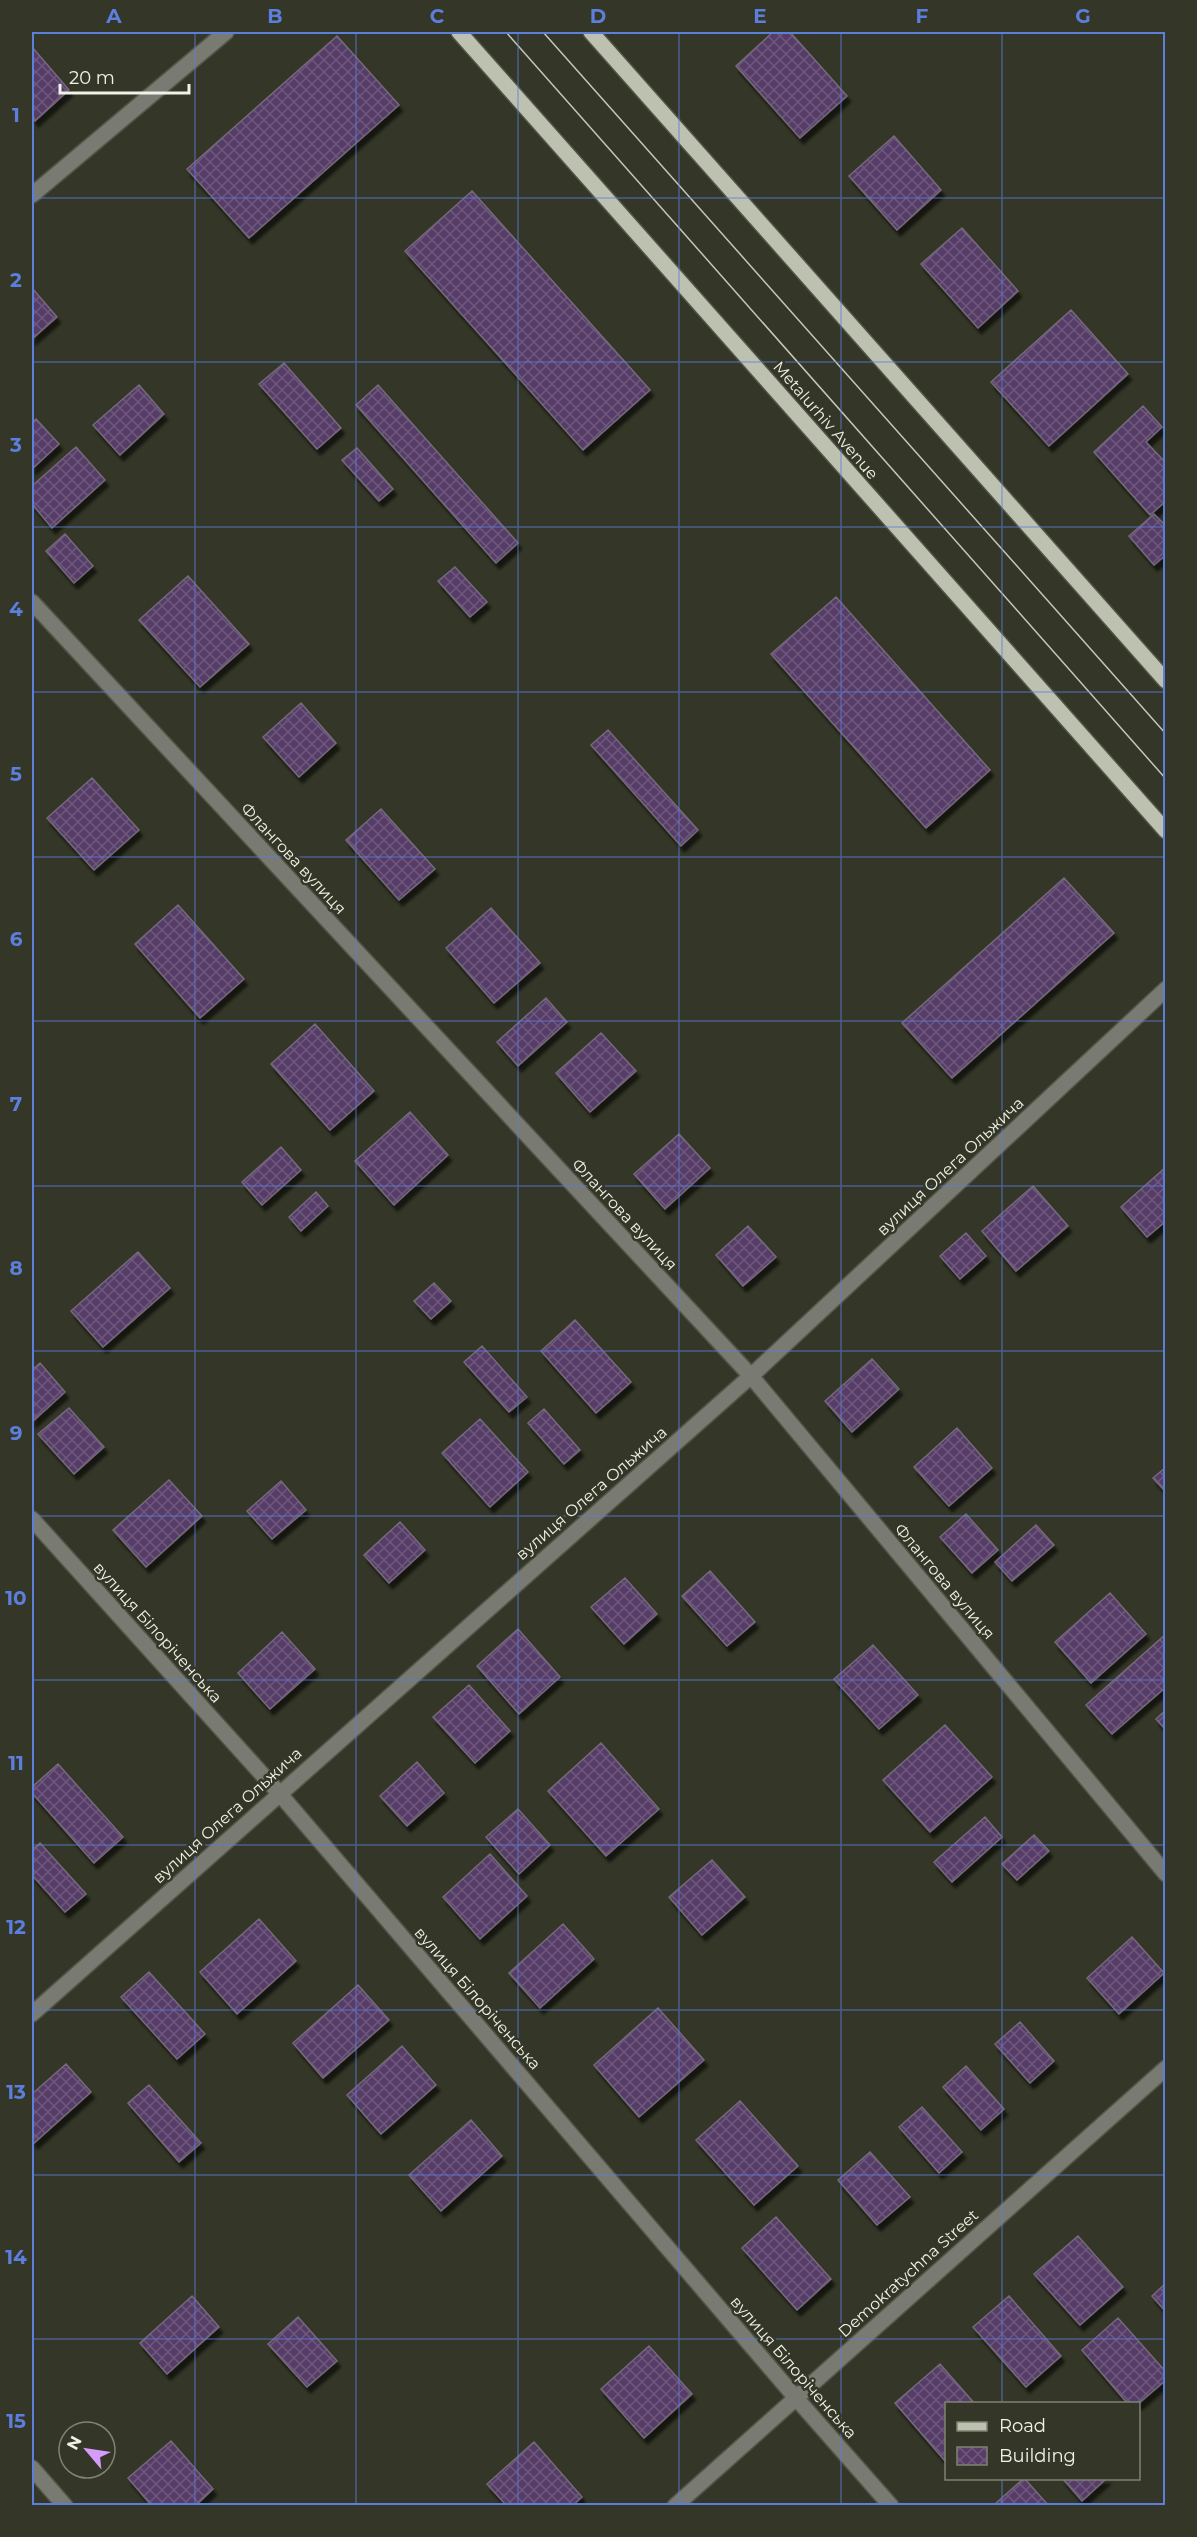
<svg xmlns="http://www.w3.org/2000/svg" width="1197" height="2537" font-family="Montserrat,sans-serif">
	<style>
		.building { fill: url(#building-cross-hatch); stroke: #746a7b; stroke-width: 1.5; filter: url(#shadow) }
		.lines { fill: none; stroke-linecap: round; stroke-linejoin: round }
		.minor-casing { stroke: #525546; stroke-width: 18 }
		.major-casing { stroke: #525546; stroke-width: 18 }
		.minor { stroke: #797b73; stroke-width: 15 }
		.major { stroke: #bdc1b0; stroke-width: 15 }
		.tram { stroke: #c4c6ba; stroke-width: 1.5 }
		.grid { fill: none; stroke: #5c7fdd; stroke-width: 1.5; stroke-opacity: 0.55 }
		.labels { text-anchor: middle; stroke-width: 5; stroke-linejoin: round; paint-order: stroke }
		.street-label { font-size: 16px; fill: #f0f2e8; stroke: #343727 }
		.neatline { fill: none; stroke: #5c7fdd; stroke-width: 2 }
		.grid-label { font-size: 20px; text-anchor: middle; font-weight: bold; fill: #5c7fdd }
	</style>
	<defs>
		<pattern id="building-cross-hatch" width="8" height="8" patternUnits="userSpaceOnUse" patternTransform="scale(1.5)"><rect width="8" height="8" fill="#563c67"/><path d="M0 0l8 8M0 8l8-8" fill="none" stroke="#6f597d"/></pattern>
		<filter id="shadow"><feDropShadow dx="3.5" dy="6" stdDeviation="1.5" flood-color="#0009"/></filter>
	</defs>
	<rect width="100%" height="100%" fill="#343727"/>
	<path class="building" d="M 773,32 L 790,32 L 847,96 L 800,138 L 736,66 Z
		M 337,36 L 399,105 L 249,238 L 187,169 Z
		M 32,47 L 69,90 L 35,121 L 32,117 Z
		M 894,136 L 941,190 L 897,230 L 849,176 Z
		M 472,191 L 650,390 L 583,450 L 405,251 Z
		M 962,228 L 1018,291 L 978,328 L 921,264 Z
		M 32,288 L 57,317 L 32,339 Z
		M 1071,310 L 1128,374 L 1049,446 L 991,382 Z
		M 284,363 L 341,428 L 317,449 L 259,384 Z
		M 139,385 L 164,414 L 120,455 L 93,425 Z
		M 378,385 L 518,543 L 496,563 L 356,405 Z
		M 1143,406 L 1162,427 L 1146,442 L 1166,463 L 1166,501 L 1150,515 L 1094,452 Z
		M 36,419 L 59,444 L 32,469 L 32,423 Z
		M 76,447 L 105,480 L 52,528 L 32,504 L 32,486 Z
		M 357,448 L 393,489 L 379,501 L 342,460 Z
		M 1154,514 L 1166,526 L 1166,555 L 1154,565 L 1129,536 Z
		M 65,534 L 93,566 L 74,583 L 46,551 Z
		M 455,567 L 487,602 L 470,617 L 438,581 Z
		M 188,576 L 249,644 L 200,687 L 139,620 Z
		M 836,597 L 990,770 L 926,828 L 771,654 Z
		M 301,703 L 336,743 L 299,777 L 263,737 Z
		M 608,730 L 698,830 L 681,846 L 591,745 Z
		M 92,778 L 139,830 L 94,870 L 47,818 Z
		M 381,809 L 435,869 L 399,900 L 346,840 Z
		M 1064,878 L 1114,933 L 952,1078 L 902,1023 Z
		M 178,905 L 244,979 L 200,1018 L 135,944 Z
		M 491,908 L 540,963 L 494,1003 L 446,948 Z
		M 546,998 L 567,1022 L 518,1066 L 497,1042 Z
		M 315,1024 L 374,1091 L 330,1130 L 271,1064 Z
		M 601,1033 L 636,1071 L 590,1112 L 556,1073 Z
		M 410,1112 L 448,1155 L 394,1205 L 355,1161 Z
		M 679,1134 L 710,1168 L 665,1209 L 634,1174 Z
		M 281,1147 L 301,1170 L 262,1205 L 242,1182 Z
		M 1166,1167 L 1166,1221 L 1147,1237 L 1121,1207 Z
		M 1033,1186 L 1068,1226 L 1016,1271 L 982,1231 Z
		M 316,1192 L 328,1206 L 301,1231 L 289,1217 Z
		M 748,1226 L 776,1257 L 743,1286 L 716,1255 Z
		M 966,1233 L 986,1256 L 960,1279 L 940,1256 Z
		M 138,1252 L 170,1288 L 103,1347 L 71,1311 Z
		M 434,1283 L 451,1301 L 431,1319 L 414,1301 Z
		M 575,1320 L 631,1382 L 596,1413 L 541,1351 Z
		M 482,1346 L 527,1397 L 509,1412 L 464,1362 Z
		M 872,1359 L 899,1389 L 852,1432 L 825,1401 Z
		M 40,1363 L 65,1392 L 32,1422 L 32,1370 Z
		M 69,1408 L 104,1447 L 74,1474 L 38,1434 Z
		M 544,1409 L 580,1450 L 564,1464 L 528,1423 Z
		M 480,1419 L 528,1472 L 490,1507 L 442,1453 Z
		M 957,1428 L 992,1468 L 949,1506 L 914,1467 Z
		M 1166,1467 L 1166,1492 L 1153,1478 Z
		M 169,1480 L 202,1516 L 146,1567 L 113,1530 Z
		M 281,1481 L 306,1510 L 272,1539 L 247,1511 Z
		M 966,1514 L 998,1550 L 972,1573 L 940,1537 Z
		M 400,1522 L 425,1550 L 389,1583 L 364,1555 Z
		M 1036,1525 L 1054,1545 L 1012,1581 L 995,1562 Z
		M 710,1571 L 755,1622 L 727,1646 L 682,1596 Z
		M 625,1578 L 657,1614 L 624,1644 L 591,1607 Z
		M 1110,1593 L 1146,1634 L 1091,1683 L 1055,1642 Z
		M 518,1629 L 560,1677 L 519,1714 L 477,1666 Z
		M 282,1632 L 315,1669 L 270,1709 L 238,1673 Z
		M 1166,1634 L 1166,1687 L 1112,1734 L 1086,1705 Z
		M 873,1645 L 918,1695 L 879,1729 L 834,1679 Z
		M 469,1685 L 510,1731 L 475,1763 L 433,1717 Z
		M 1166,1710 L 1166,1730 L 1156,1719 Z
		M 945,1725 L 992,1777 L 930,1832 L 883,1780 Z
		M 601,1743 L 659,1809 L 606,1856 L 548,1791 Z
		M 417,1762 L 444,1793 L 407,1826 L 380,1796 Z
		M 58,1764 L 123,1837 L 94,1863 L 32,1793 L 32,1787 Z
		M 518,1809 L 550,1845 L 519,1874 L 486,1837 Z
		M 985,1817 L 1002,1837 L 952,1882 L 934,1862 Z
		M 1034,1835 L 1049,1851 L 1017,1880 L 1002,1864 Z
		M 40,1843 L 86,1894 L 65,1912 L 32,1875 L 32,1850 Z
		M 490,1854 L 527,1896 L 480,1939 L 443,1897 Z
		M 712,1860 L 745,1897 L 702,1935 L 669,1897 Z
		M 259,1919 L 296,1961 L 237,2014 L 200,1972 Z
		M 563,1924 L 594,1959 L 540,2008 L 509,1973 Z
		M 1132,1937 L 1164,1973 L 1119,2014 L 1087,1978 Z
		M 149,1972 L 205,2034 L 177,2059 L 121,1997 Z
		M 358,1985 L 389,2020 L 323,2078 L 293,2043 Z
		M 658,2008 L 704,2060 L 639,2117 L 594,2065 Z
		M 1020,2022 L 1054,2061 L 1030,2083 L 995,2044 Z
		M 402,2046 L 436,2085 L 381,2134 L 347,2095 Z
		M 66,2064 L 91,2092 L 34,2143 L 32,2140 L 32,2094 Z
		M 966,2066 L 1004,2109 L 981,2130 L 943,2087 Z
		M 149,2085 L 201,2143 L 179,2162 L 128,2103 Z
		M 740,2101 L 798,2166 L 754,2205 L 696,2140 Z
		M 922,2107 L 962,2152 L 939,2173 L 899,2127 Z
		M 471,2120 L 502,2156 L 441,2211 L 409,2175 Z
		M 870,2152 L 910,2197 L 877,2225 L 838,2180 Z
		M 776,2217 L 831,2279 L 797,2310 L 742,2248 Z
		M 1078,2236 L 1123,2287 L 1080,2325 L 1034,2274 Z
		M 1166,2283 L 1166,2312 L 1152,2296 Z
		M 192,2296 L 219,2327 L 167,2374 L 140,2343 Z
		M 1009,2296 L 1061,2356 L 1026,2387 L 973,2327 Z
		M 298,2317 L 337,2361 L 307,2387 L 268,2344 Z
		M 1118,2318 L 1166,2372 L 1166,2380 L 1138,2404 L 1128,2404 L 1082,2350 Z
		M 649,2346 L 692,2394 L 644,2438 L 601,2389 Z
		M 940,2364 L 975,2404 L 946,2404 L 946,2462 L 895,2403 Z
		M 171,2441 L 213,2489 L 195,2506 L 152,2506 L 128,2478 Z
		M 534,2442 L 582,2497 L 572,2506 L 507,2506 L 487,2484 Z
		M 1024,2478 L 1049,2506 L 997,2506 L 995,2504 Z
		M 1062,2478 L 1107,2478 L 1082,2501 Z"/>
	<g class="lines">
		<g class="minor-casing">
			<path id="minor" d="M 32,195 L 226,32
				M 32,602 L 751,1376 L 1166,1874
				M 32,1519 L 279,1793 L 796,2398 L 891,2506
				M 32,2014 L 751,1376 L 1166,989
				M 32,2468 L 65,2506
				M 675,2506 L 1166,2068"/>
		</g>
		<g class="major-casing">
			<path id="major" d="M 459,32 L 1166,831
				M 591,32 L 1166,681"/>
		</g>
		<use href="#minor" class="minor"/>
		<use href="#major" class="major"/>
		<path class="tram" d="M 506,32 L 1166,779
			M 543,32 L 1166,734"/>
	</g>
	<path class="grid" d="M 195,32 L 195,2506M 356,32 L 356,2506M 518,32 L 518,2506M 679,32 L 679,2506M 841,32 L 841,2506M 1002,32 L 1002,2404M 32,198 L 1166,198M 32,362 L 1166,362M 32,527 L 1166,527M 32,692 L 1166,692M 32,857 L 1166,857M 32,1021 L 1166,1021M 32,1186 L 1166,1186M 32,1351 L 1166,1351M 32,1516 L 1166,1516M 32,1680 L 1166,1680M 32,1845 L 1166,1845M 32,2010 L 1166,2010M 32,2175 L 1166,2175M 32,2339 L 1166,2339M 1002,2478 L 1002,2506"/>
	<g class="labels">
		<g class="street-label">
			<text transform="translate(826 420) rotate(49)" y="6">Metalurhiv Avenue</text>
			<text transform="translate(294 858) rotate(47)" y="6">Флангова вулиця</text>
			<text transform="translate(950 1166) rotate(-43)" y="6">вулиця Олега Ольжича</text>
			<text transform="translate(625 1214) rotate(47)" y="6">Флангова вулиця</text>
			<text transform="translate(591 1493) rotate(-41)" y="6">вулиця Олега Ольжича</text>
			<text transform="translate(945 1581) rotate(50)" y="6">Флангова вулиця</text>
			<text transform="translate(158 1632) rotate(48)" y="6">вулиця Білоріченська</text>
			<text transform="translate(227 1815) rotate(-42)" y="6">вулиця Олега Ольжича</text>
			<text transform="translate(478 1998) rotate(49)" y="6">вулиця Білоріченська</text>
			<text transform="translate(908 2273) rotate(-42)" y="6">Demokratychna Street</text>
			<text transform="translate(794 2367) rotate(49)" y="6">вулиця Білоріченська</text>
		</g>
	</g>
	<rect width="1197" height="2537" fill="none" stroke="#343727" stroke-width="66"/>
	<rect x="945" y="2402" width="195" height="78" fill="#343727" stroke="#7f8274" stroke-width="1.5"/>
	<rect x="957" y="2422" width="30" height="9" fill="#bdc1b0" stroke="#7f8274" stroke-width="1.5"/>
	<text x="999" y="2432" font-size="18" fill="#f0f2e8">Road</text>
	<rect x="957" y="2447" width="30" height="18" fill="url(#building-cross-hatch)" stroke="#7f8274" stroke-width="1.5"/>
	<text x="999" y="2462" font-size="18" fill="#f0f2e8">Building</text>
	<g transform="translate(87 2450) rotate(299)"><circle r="28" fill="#343727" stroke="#7f8274" stroke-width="1.5"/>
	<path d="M0-4.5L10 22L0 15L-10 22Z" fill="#d59cfb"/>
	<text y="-9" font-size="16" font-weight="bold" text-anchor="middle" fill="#f0f2e8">N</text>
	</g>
	<path d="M60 84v9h129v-9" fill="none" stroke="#f0f2e8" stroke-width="3"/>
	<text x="69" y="84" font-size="18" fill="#f0f2e8" stroke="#343727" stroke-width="4.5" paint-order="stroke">20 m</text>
	<rect x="33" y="33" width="1131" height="2471" class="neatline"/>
	<g class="grid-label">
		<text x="114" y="23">A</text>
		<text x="275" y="23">B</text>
		<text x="437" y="23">C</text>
		<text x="598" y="23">D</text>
		<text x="760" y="23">E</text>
		<text x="922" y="23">F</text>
		<text x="1083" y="23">G</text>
		<text x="16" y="122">1</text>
		<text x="16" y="287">2</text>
		<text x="16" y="452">3</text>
		<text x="16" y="616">4</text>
		<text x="16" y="781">5</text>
		<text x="16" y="946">6</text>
		<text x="16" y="1111">7</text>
		<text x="16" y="1275">8</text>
		<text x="16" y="1440">9</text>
		<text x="16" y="1605">10</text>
		<text x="16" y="1770">11</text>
		<text x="16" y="1934">12</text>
		<text x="16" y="2099">13</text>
		<text x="16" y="2264">14</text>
		<text x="16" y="2428">15</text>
	</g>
</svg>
